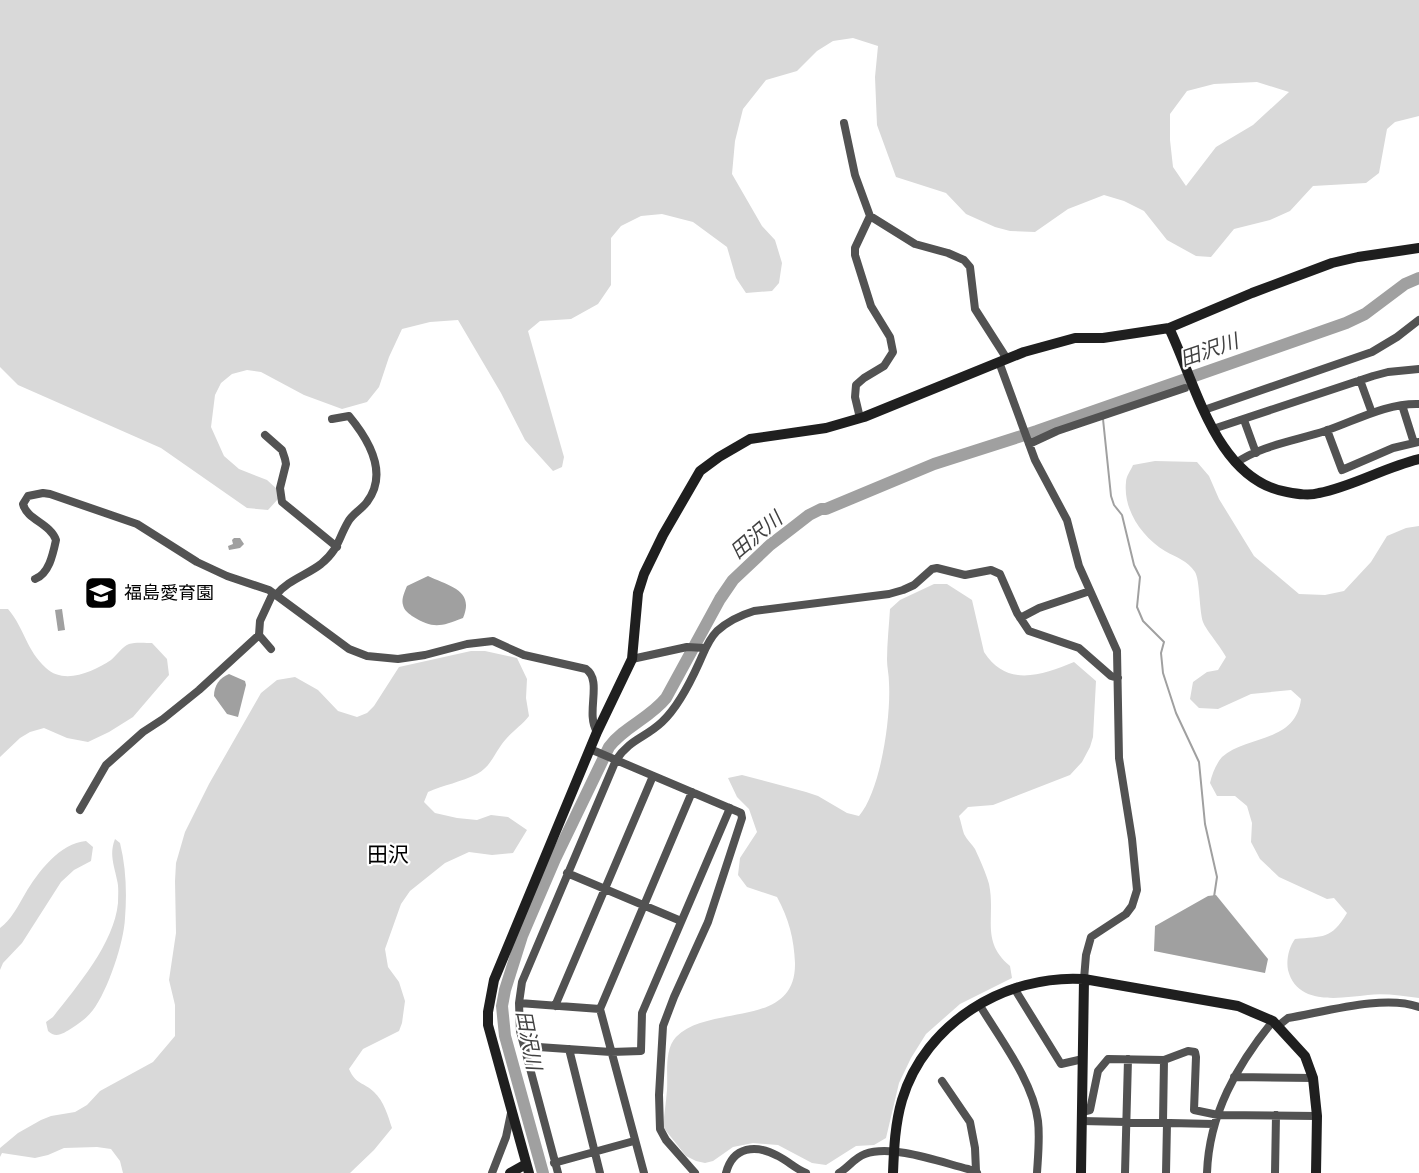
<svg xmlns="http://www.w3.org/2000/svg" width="1419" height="1173" font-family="Montserrat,'Noto Sans JP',sans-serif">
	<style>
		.green { fill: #d9d9d9; fill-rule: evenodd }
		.water { fill: #a0a0a0 }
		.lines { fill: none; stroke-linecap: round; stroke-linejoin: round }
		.stream { stroke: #a0a0a0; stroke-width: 2 }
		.river { stroke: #a0a0a0; stroke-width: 12 }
		.street { stroke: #525252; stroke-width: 8 }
		.secondary { stroke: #1f1f1f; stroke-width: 10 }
		.labels { text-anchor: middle; stroke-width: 4.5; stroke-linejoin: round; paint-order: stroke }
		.poi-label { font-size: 18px; fill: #000; stroke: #fff; text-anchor: start }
		.water-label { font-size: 20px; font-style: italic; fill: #414141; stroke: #fff }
		.quarter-label { font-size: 21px; fill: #000; stroke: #fff }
	</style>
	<rect width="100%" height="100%" fill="#fff"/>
	<path class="green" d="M 0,0 L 1419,0 L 1419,116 L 1395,122 L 1387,129 L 1379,173 L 1366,183 L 1313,186 L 1290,211 L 1270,220 L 1234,229 L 1211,257 L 1196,256 L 1167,240 L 1144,211 L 1124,201 L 1104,195 L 1068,209 L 1035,232 L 1010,231 L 995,227 L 966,214 L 946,193 L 896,177 L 877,125 L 875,77 L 878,46 L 853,38 L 833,41 L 817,51 L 797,71 L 766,80 L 743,109 L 735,141 L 732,174 L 762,226 L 775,240 L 782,263 L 779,283 L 772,291 L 746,293 L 736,278 L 727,247 L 693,222 L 662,214 L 641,216 L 621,226 L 611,238 L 611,285 L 598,304 L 571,319 L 540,321 L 528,331 L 564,457 L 562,467 L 553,471 L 525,440 L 501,393 L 458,320 L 430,322 L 402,329 L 389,357 L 379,387 L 367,402 L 342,409 L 304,395 L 261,372 L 247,370 L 232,374 L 221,383 L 215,395 L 211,427 L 224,456 L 239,469 L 267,480 L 278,490 L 278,499 L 268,510 L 247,508 L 161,448 L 18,385 L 0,367 ZM 1257,82 L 1289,92 L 1253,125 L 1216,147 L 1186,186 L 1173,167 L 1170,140 L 1170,114 L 1187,91 L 1214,84 Z
		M 1155,461 L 1197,462 L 1209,476 L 1219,499 L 1254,556 L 1299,594 L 1325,595 L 1344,591 L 1371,562 L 1387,536 L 1406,528 L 1419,526 L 1419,998 C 1402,996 1385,993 1368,995 C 1340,998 1297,1006 1288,970 C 1286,960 1289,947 1295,939 C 1323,936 1331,940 1347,913 L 1334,898 L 1327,899 L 1279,877 L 1260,859 L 1251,842 L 1252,823 L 1247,806 L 1235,796 L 1217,796 L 1210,783 C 1212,774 1216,764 1222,757 C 1247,735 1296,743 1301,699 L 1291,690 L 1251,694 L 1218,709 L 1199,708 L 1190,699 L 1193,682 L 1207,672 L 1218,670 L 1226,657 C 1221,647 1206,630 1203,622 C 1199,609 1200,580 1195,572 C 1187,560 1177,558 1165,551 C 1142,537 1123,510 1126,482 C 1126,476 1131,470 1133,465 Z
		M 934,584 L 947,584 L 972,600 L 984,652 C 1007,688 1042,675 1074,662 L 1096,681 L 1093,737 L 1090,747 L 1082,762 L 1070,775 L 993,805 L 968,807 L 959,816 C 961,822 962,828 964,834 C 967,840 972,844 975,849 C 980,860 986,873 989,884 C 996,917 980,941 1010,966 L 1012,978 L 960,1004 L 926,1034 L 911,1058 L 899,1083 L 886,1138 L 874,1145 L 856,1146 L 826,1165 L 812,1163 L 778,1145 L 753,1143 L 733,1147 L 713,1161 L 705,1163 L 696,1161 L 686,1156 L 663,1127 C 664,1115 666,1103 667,1090 C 668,1074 664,1050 676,1037 C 709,1003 796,1030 795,963 C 794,939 789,919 777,897 L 747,887 L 738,875 L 740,858 L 757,832 L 749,809 L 737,797 L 728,778 L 742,775 L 806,792 L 818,796 L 847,813 L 859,816 C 881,790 891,717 889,683 C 889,675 887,667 887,660 C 887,643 889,626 890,609 L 900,600 Z
		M 0,609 L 8,609 C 25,629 26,650 46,668 C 64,685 93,672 111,660 C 117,655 122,647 129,644 C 135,642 146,643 152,643 L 167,659 L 169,675 L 133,717 L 109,732 L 88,742 L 67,738 L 44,728 L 30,732 L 20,738 L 0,757 Z
		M 471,651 L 485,651 L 517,658 L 527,679 L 526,698 L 529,716 C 522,725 514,730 506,739 C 495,751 492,766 477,774 C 461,782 444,785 428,792 L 424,802 L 435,813 L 457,818 L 477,820 L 491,815 L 508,817 L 527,830 L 513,853 L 492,855 L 469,852 L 445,863 L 410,891 L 401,904 L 385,949 L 388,967 L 399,982 L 405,1001 L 402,1023 L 399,1031 L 363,1049 L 349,1069 C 356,1085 364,1082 374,1092 C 384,1101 388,1116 392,1128 L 374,1150 L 350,1173 L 123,1173 L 120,1161 L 111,1149 L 97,1147 L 64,1148 L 48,1155 L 35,1158 L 2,1153 L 0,1157 L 0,1148 L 18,1133 L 41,1120 L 51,1116 L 75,1112 L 87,1105 L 100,1091 L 153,1062 L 175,1036 L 175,1005 L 169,980 L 176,933 L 175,881 L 176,863 L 185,832 L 209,784 L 261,693 L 277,680 L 295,677 L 318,690 L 338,711 L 357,717 L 367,713 L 374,706 L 399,667 Z
		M 115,839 L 120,843 C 126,867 127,893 125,918 C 124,942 108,990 93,1010 C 88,1017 80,1023 72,1028 C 64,1033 56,1039 48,1031 L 46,1022 L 53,1017 C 77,986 114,944 118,903 C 118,896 119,887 117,880 C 114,865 109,854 115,839 Z
		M 86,841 L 93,847 L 91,861 L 74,870 L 61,882 L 22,943 L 3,963 L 0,970 L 0,928 C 11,920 18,906 25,894 C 38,872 60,843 86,841 Z"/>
	<path class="water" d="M 234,538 L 240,538 L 244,544 L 240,548 L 229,550 L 228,546 L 233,544 L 232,540 Z
		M 428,576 C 449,586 475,590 463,618 C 440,627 433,629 412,616 C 408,613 404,610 403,605 C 401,599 405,591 407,586 Z
		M 62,609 L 65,630 L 58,631 L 55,610 Z
		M 229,674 L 245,681 L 246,685 L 238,717 L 227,714 L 214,696 C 214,686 219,678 229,674 Z
		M 1216,895 L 1268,959 L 1265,973 L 1154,951 L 1155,926 L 1208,896 Z"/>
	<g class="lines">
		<path class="stream" d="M 1103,419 L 1111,496 L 1114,505 L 1122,515 L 1134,565 L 1140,577 L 1137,607 L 1143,621 L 1164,642 L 1161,653 L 1163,673 L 1176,713 L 1199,762 L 1205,824 L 1217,877 L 1214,897"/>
		<path class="river" d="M 543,1173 L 505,1036 L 502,1006 L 505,990 L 522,936 L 555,859 L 609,747 C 624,727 650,718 666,698 L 720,599 L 733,580 L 770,545 L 791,529 L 809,515 L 821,509 L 826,509 L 934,464 L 1037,431 L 1346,323 L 1365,314 L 1405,284 L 1419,278"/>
		<path class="street" d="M 844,123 L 855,175 L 870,216 L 915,244 L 948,253 L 964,260 L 970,267 L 975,309 L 1007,359
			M 999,362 L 1035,460 L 1067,520 L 1079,566 L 1117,651 L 1119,758 L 1132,839 L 1137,890 L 1132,906 L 1126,914 L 1091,937 L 1086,955 L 1084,979
			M 1360,380 L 1372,413
			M 1402,405 L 1414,443
			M 1204,410 L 1372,352 L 1397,337 L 1419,320
			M 860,418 L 855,397 L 856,385 L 864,378 L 884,366 L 893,352 L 890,337 L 871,306 L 855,255 L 855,248 L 870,216
			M 1244,420 L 1256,453
			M 1213,429 L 1373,376 L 1388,372 L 1419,369
			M 1327,430 L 1342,470 L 1393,448 L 1419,442
			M 265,435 L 282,450 L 285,459 L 286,464 L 280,488 L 282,502 L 337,547
			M 1029,444 L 1057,431 L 1185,388
			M 1236,463 C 1259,446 1298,440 1325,431 C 1355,421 1386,403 1419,404
			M 35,579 C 49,574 53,554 56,540 C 50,523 27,520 23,504 L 28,496 L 43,493 L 50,494 L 137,524 L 197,562 L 227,576 L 269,590 L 349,649 L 367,656 L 398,659 L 425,655 L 467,644 L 493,641 L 524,655 L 586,669 C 603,681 585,713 597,732
			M 276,595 C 288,580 307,575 321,564 C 339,549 338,539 348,522 C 352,514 362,509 367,502 C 389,473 369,440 349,416 L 332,419
			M 1020,618 L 1039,608 L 1090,591
			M 271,649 L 259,635 L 260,621 L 273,593
			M 632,659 L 687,647 L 705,648
			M 590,749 L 741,813 L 742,818 L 708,922 L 674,997 L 663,1026 L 659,1095 L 660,1129 L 666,1140 L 695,1173
			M 80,810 L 106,765 L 143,732 L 163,719 L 199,690 L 259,635
			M 567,873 L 681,921
			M 1014,988 L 1061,1064 L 1083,1059
			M 519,1003 L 600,1009
			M 979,1004 C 1000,1039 1033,1081 1038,1121 C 1040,1138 1038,1156 1037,1173
			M 555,1006 L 653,776
			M 1278,1026 L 1288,1018 C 1324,1012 1385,994 1419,1007
			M 524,1046 L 611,1052 L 641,1051 L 642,1013 L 730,808
			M 569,1049 L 600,1173
			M 1234,1077 L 1313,1078
			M 942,1081 L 970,1122 L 975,1148 L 976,1171
			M 1082,1112 L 1090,1110 L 1098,1071 L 1108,1059 L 1164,1060 L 1188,1051 L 1195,1052 L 1196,1057 L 1194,1110 L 1218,1115 L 1317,1116
			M 1082,1121 L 1214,1124
			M 1163,1122 L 1164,1060
			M 554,1163 L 634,1141
			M 492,1173 L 506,1137 L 511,1113
			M 558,1173 L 520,1031 L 519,1003 L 522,982 L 616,760 C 630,739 645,738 662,722 C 678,707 690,683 699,663 C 704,652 708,640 717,631 C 727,622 741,615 754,611 L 889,594 L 903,590 L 914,585 L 932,569 L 937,568 L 965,575 L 991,570 L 1000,574 L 1017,613 L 1029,631 L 1079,648 L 1111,676 L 1118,678
			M 644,1173 L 600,1009 L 692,792
			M 726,1173 C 733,1146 756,1144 778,1156 C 788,1161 796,1169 806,1173
			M 839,1173 C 849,1167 854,1158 865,1154 C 892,1144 940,1162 968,1169 L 977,1173
			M 1125,1173 L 1128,1059
			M 1166,1173 L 1167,1123
			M 1207,1173 C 1209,1114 1237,1065 1273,1021
			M 1275,1173 L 1276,1115"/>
		<path class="secondary" d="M 1169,328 C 1196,384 1216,480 1287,492 C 1298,494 1309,496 1319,493 C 1354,486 1385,467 1419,459
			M 510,1173 L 526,1164
			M 529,1173 L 488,1025 L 488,1012 L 494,980 L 597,732 L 632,659 L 638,593 L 644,574 L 663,535 L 700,471 L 719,457 L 750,439 L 826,428 L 864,417 L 1024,352 L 1075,338 L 1103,338 L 1169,328 L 1252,293 L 1332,263 L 1358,257 L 1419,248
			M 893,1173 C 894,1148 895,1124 902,1100 C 925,1023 1006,974 1084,979
			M 1081,1173 L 1084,979 L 1238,1006 L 1273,1021 L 1305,1056 L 1313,1078 L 1317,1116 L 1316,1173"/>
	</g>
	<defs>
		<g id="school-square" transform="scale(1.725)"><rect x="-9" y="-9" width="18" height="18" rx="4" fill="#000" stroke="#fff"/><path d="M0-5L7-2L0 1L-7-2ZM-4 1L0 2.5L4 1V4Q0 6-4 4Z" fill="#fff"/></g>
	</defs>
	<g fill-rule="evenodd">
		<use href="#school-square" x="101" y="593"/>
	</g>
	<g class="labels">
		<g class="poi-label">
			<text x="124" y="599">福島愛育園</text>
		</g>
		<g class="water-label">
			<text transform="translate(1209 350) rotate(-19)" y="7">田沢川</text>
			<text transform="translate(756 535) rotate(-40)" y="7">田沢川</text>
			<text transform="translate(529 1040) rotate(79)" y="7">田沢川</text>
		</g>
		<g class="quarter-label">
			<text x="388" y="862">田沢</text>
		</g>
	</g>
</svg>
